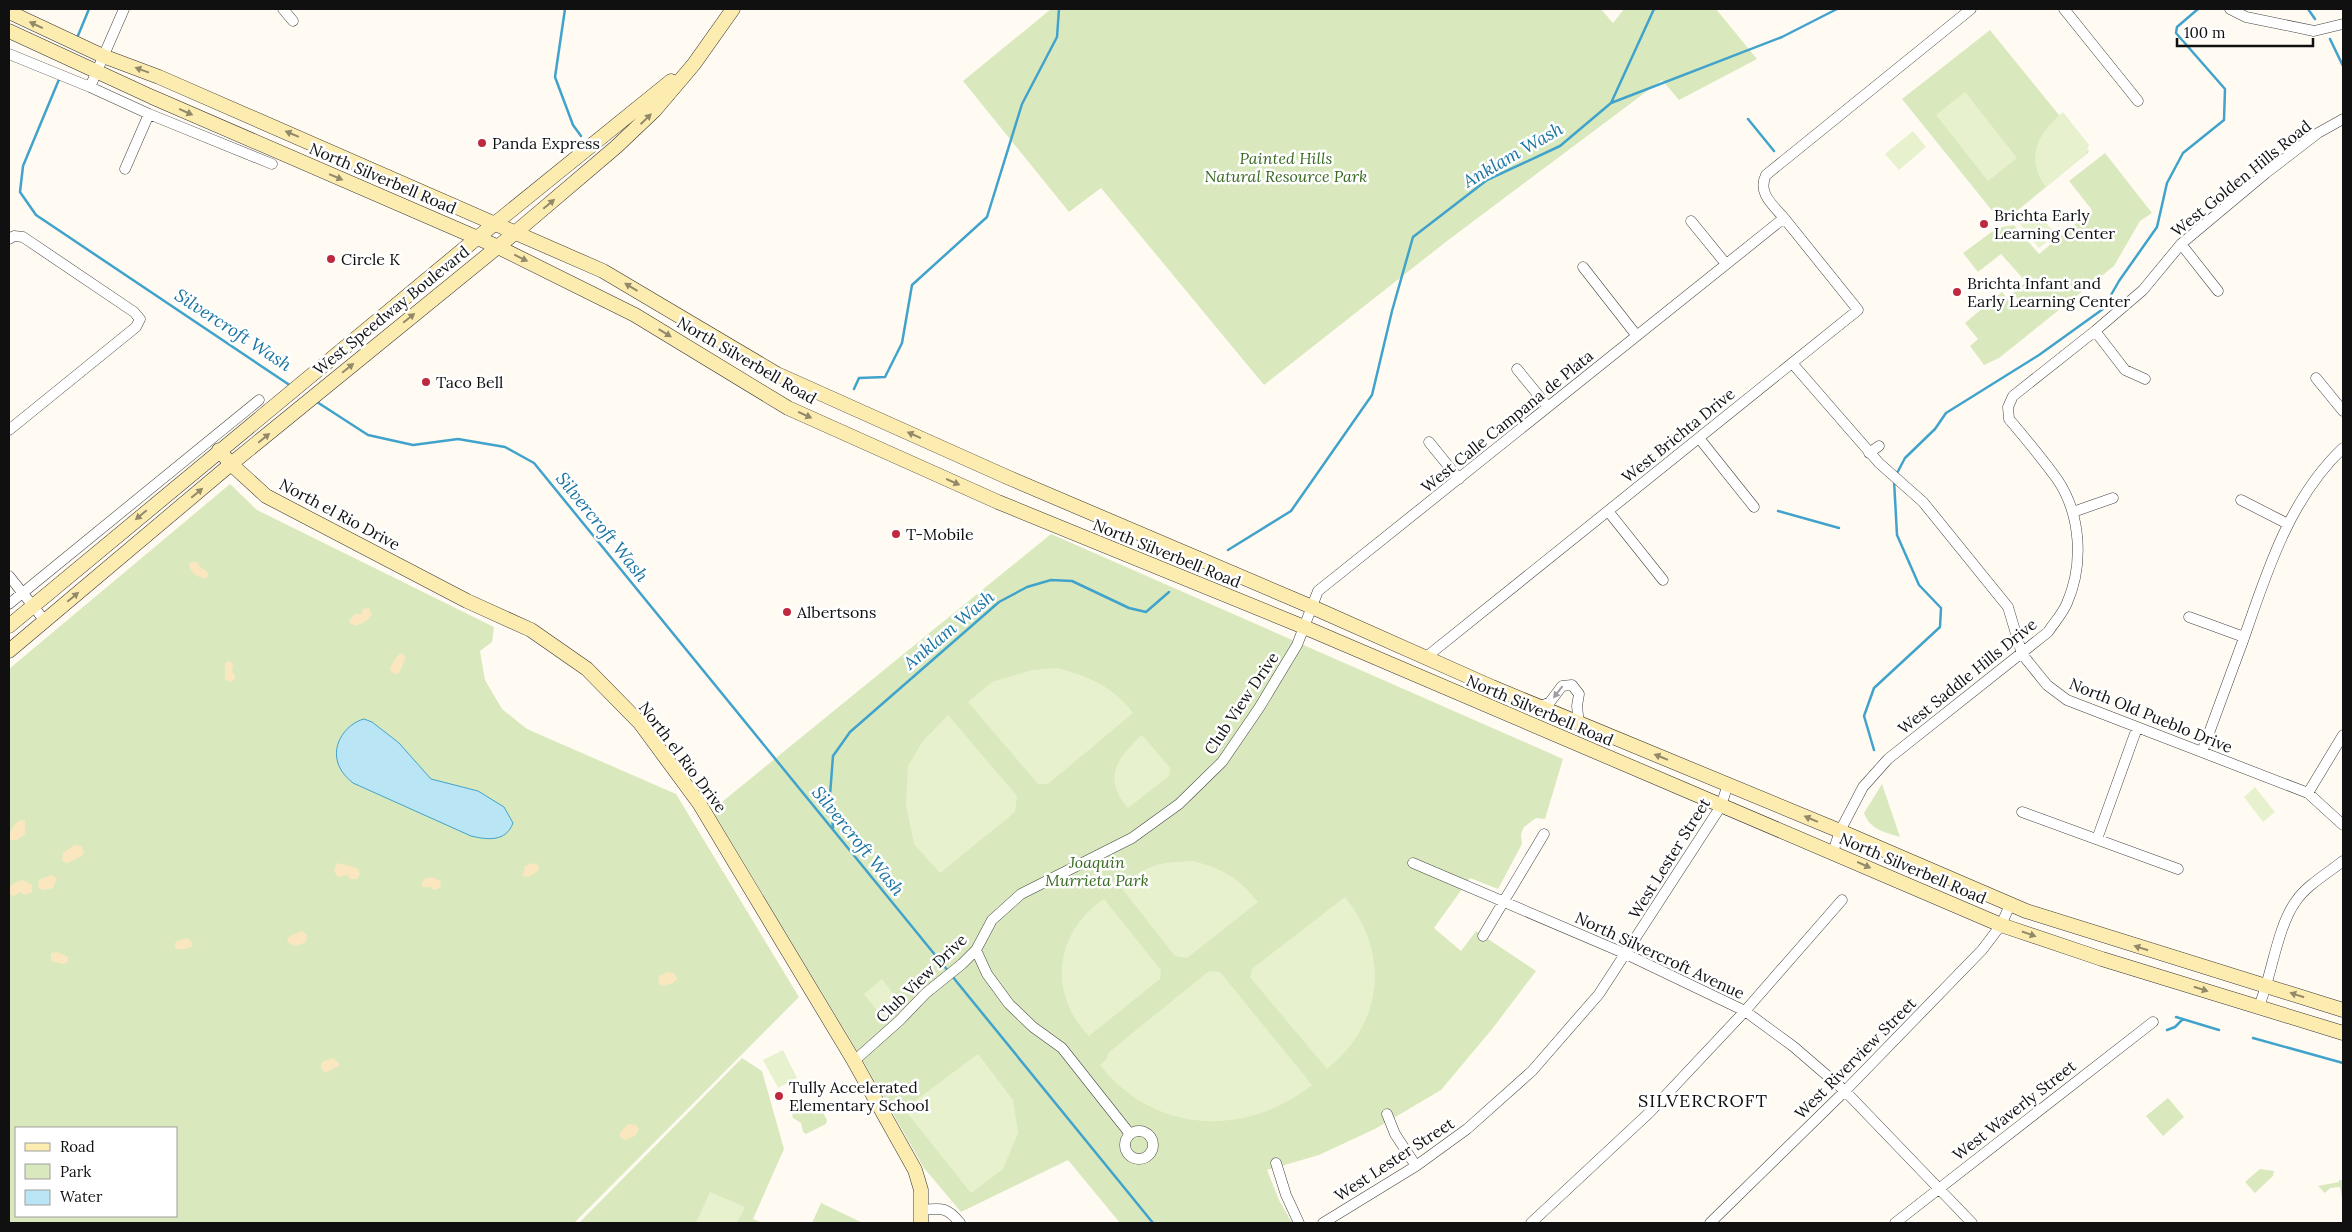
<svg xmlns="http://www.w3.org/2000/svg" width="2352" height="1232" font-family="Lora,serif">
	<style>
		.green { fill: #d9e9bd; fill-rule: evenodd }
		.sand { fill: #fae7c0 }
		.pitch { fill: #e8f1ce }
		.water { fill: #b9e5f5; stroke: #41a3cb }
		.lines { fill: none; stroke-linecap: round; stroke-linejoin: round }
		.stream { stroke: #41a3cb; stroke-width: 2.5 }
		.street-casing { stroke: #434343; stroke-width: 11 }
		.secondary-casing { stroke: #323232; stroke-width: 15 }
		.street { stroke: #fff; stroke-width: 10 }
		.secondary { stroke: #fdecb0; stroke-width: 14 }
		.oneway { fill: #928968 }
		.oneway2 { fill: #9f9f9f }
		.poi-dot { fill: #bf2940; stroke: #fff; stroke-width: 2 }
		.labels { text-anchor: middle; stroke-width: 5; stroke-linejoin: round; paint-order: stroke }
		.poi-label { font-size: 16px; fill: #101010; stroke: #fff; text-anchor: start }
		.park-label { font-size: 16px; font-style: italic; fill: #376820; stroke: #fff }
		.street-label { font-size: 16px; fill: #101010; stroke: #fff }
		.water-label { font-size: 18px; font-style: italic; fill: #1a74a1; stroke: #fff }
		.neighbourhood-label { font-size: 18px; letter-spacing: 1px; fill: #101010; stroke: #fff }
	</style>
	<rect width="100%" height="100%" fill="#fffbf3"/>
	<path class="green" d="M 1051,9 L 1601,9 L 1613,23 L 1624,9 L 1716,9 L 1757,59 L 1679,100 L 1662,80 L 1447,241 L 1264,385 L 1101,188 L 1069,212 L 963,81 Z
		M 1990,30 L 2089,152 L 2002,223 L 1902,99 Z
		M 2105,153 L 2152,213 L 2140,221 L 2114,266 L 1999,358 L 1984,365 L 1970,346 L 1978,339 L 1965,323 L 2002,292 L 2016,309 L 2022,304 L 2013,293 L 2026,282 L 2001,254 L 1978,272 L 1963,253 L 1997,228 L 2014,225 L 2039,254 L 2092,210 L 2069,181 Z
		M 230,484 L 257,510 L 494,627 L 492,642 L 480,651 L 485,680 L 502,709 L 527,729 L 676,794 L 799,997 L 574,1223 L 9,1223 L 9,669 ZM 16,1128 L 176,1128 L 176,1216 L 16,1216 Z
		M 1051,534 L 1563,759 L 1545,819 L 1536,818 L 1524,827 L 1521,834 L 1522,844 L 1498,889 L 1470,878 L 1434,928 L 1461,951 L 1476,931 L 1536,971 L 1493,1028 L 1441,1090 L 1375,1129 L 1319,1155 L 1267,1170 L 1279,1200 L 1292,1223 L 1120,1223 L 1068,1160 L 961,1212 L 924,1168 L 862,1059 L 712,810 Z
		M 1882,784 L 1900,837 C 1885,832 1870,830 1864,813 Z
		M 742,1058 L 762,1071 L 784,1149 L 753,1219 L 763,1223 L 579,1223 Z
		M 2168,1098 L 2184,1117 L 2163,1136 L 2146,1116 Z
		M 814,1106 L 820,1107 L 827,1120 L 826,1124 L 806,1134 L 803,1132 L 801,1123 L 793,1118 L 792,1115 L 794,1112 L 804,1112 Z
		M 2260,1169 L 2274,1171 L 2273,1176 L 2255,1193 L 2245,1182 Z
		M 2339,1180 L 2343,1180 L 2343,1203 L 2340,1187 L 2330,1188 L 2325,1193 L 2318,1186 L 2339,1182 Z
		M 821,1203 L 863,1223 L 812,1223 Z"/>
	<path class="sand" d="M 191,562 L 197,562 L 201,568 L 208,572 L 207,578 C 200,580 190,572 189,565 Z
		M 369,608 L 372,614 L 368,620 L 356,626 L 350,623 L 349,621 L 355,614 L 361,614 L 363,609 Z
		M 402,653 L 406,658 L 399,673 L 394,674 L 390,670 C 391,665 396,655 402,653 Z
		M 228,661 L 233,664 L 232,671 L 235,676 L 235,679 L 230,682 L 225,679 L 225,664 Z
		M 22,820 L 25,821 L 25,834 L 17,840 L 11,840 L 9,837 C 9,831 16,821 22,820 Z
		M 75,845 L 81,846 L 84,851 L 82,856 L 68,863 L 63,862 L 62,859 L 63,853 Z
		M 337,863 L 357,868 L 360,874 L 357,879 L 350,879 L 347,875 L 338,877 L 334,871 Z
		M 534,863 L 539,866 L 538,871 L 529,877 L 523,876 L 525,866 Z
		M 51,875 L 57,878 L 53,888 L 43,890 L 38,888 L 39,880 Z
		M 432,877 L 441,881 L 440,888 L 434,890 L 430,887 L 421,887 L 424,879 Z
		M 22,880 L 32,885 L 32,892 L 26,895 L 20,892 L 14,896 L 11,895 L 9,891 L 11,885 Z
		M 302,931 L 307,935 L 306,942 L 296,946 L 287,942 L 289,936 Z
		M 187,938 L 193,943 L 192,946 L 186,949 L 176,949 L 174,944 L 177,941 Z
		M 57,952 L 68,957 L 68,962 L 64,964 L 51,961 L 51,953 Z
		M 668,972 L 674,973 L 677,979 L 673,983 L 662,986 L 658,982 L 659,976 Z
		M 333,1058 L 339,1063 L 339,1066 L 325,1073 L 321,1068 L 322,1062 Z
		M 628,1124 L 636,1125 L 639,1130 L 635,1136 L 625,1140 L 621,1138 L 619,1134 Z"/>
	<path class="pitch" d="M 1965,92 L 2017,158 L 1988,181 L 1936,115 Z
		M 2063,112 L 2089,145 L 2086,154 L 2046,187 C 2024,157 2039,133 2063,112 Z
		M 1913,131 L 1926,147 L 1899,170 L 1885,154 Z
		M 2036,210 L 2056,235 L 2039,248 L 2019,223 Z
		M 1057,668 C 1088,676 1114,687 1133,713 L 1048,784 L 1038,784 L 968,702 L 992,682 L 1032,670 Z
		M 948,715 L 1017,796 L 1015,812 L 940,873 L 914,844 L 906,805 L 908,766 L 923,741 Z
		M 1142,735 L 1170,768 L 1169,776 L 1128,808 C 1102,778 1117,758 1142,735 Z
		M 2255,787 L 2275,812 L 2263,822 L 2244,797 Z
		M 1193,861 C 1223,869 1238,877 1258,902 L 1187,958 L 1175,956 L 1120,886 C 1147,865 1159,862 1193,861 Z
		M 1345,897 C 1390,953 1384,1023 1327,1069 L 1250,977 L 1252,969 Z
		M 1104,899 L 1161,970 L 1160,979 L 1089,1036 C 1047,993 1055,932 1104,899 Z
		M 1209,971 L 1220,972 L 1312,1085 C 1245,1138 1154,1134 1100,1065 L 1107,1059 L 1108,1053 Z
		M 882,979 L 901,1004 L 883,1018 L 864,994 Z
		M 783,1050 L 797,1078 L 778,1088 L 763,1060 Z
		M 978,1054 L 1013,1100 L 1018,1133 L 1003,1169 L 971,1193 L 904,1109 Z
		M 710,1192 L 745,1207 L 737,1223 L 696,1223 Z"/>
	<path class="water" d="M 364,719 L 372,722 L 399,743 L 431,779 L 478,791 L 504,807 L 513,823 C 506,842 488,840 471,836 L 353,783 C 348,779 343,774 340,768 C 329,747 345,724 364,719 Z"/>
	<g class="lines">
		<path class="stream" d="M 565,9 L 555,77 L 573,125 L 581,136
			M 2308,9 L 2315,19
			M 77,38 L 89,9
			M 2330,39 L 2343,66
			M 60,77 L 23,166 L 20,192 L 36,215 L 291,386
			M 1611,103 L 1654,9
			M 1748,119 L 1774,151
			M 854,389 L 859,378 L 885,377 L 902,343 L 912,285 L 987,217 L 1022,104 L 1057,37 L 1059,9
			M 317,402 L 368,435 L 413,445 L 458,439 L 505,447 L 534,463 L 949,972
			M 1896,475 L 1905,458 L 1935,429 L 1946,413 L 2039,355 L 2103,309 L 2119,281 L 2157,227 L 2167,183 L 2183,153 L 2224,120 L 2225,89 L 2176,33 L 2177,27 L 2198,9
			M 1778,511 L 1839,528
			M 1228,550 L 1291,511 L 1372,395 L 1392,311 L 1413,237 L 1487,180 L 1560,146 L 1611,103 L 1782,37 L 1837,9
			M 1874,750 L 1864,716 L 1874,688 L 1940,627 L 1941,608 L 1919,585 L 1897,535 L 1894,480
			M 833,828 L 830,795 L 833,756 L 850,732 L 999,602 L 1027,587 L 1051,580 L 1072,581 L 1129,608 L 1146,612 L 1169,592
			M 952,976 L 1153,1223
			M 2176,1017 L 2219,1030
			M 2167,1030 L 2175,1027 L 2182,1020
			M 2253,1038 L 2343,1063"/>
		<g class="street-casing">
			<path id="street" d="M 283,9 L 293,21
				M 2064,9 L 2138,101
				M 2230,9 L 2246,17 L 2314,31 L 2343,24
				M 9,54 L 90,87 L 149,114 L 272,164
				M 90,87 L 124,9
				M 125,169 L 149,114
				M 1691,221 L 1726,264
				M 9,239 L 14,236 L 23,237 L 134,312 L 140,319 L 136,327 L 9,430
				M 2181,244 L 2218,291
				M 1583,267 L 1637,336
				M 2095,331 L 2125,370 L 2145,379
				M 1792,363 L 1879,463 L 1923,502 L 2008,607 L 2022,654 L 2047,685 L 2067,700 L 2308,793 L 2343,825
				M 1517,369 L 1548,407
				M 2316,378 L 2343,411
				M 1699,438 L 1754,507
				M 1429,442 L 1459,479
				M 1869,453 L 1879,446
				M 2241,500 L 2288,524
				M 1608,511 L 1663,580
				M 2073,512 L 2113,498
				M 9,576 L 45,621
				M 9,604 L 259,400
				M 2189,617 L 2244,637
				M 1425,658 L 1858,310 L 1784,218
				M 1540,707 L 1550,702 L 1562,686 L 1572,685 L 1579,694 L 1577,706 L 1579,724
				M 2202,752 C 2216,714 2230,676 2244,638 C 2267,571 2290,498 2343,448
				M 2308,793 L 2343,735
				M 2022,812 L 2178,869
				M 2097,839 L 2137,728
				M 1833,852 L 1840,831 L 1863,787 L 1888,759 L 2048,632 C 2054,623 2063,613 2067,603 C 2084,564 2081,514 2057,479 C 2042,458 2025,438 2009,419 L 2008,407 L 2013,396 L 2095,331 L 2143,290 L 2181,244 L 2266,173 L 2318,133 L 2343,119
				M 1413,863 L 1626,954 L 1745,1011 L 1794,1047 L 1845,1091 L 1972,1223
				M 1483,936 L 1544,834
				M 976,950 L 987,974 L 1009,1004 L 1033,1027 L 1062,1048 L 1130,1134
				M 2259,1006 C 2272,975 2277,927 2296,901 C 2307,885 2328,873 2343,861
				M 854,1061 L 899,1021 L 926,993 L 962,964 L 976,950 L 992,920 L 1021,894 L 1132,838 L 1179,804 L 1222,762 L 1259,708 L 1297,645 L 1318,591 L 1784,218 C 1773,205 1757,193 1766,175 L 1971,9
				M 1387,1114 L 1395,1134 L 1416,1166
				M1125 1145a14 14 0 1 1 28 0a14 14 0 1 1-28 0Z
				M 1276,1163 L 1286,1195 L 1299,1223
				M 922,1210 C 942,1208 947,1207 960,1223
				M 1323,1223 L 1416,1166 L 1467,1129 L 1532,1071 L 1599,994 L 1721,806 L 1728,784
				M 1531,1223 L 1650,1112 L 1745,1011 L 1842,900
				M 1710,1223 L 1845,1091 L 1982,950 L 2001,925 L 2010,905
				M 1895,1223 L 2153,1022"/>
		</g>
		<g class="secondary-casing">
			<path id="secondary" d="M 9,12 L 103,56 L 159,77 L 603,271 L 777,374 L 1007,477 L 1312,607 L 1492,687 L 1840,831 L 2026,911 L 2343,1010
				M 9,31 L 152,97 L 496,246 L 635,315 L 788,408 L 998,502 L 1304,627 L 2001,925 L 2102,959 L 2343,1033
				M 219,450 L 231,464 L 266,496 L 467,601 L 531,630 L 587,669 L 640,723 L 699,803 L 854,1061 L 915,1170 L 921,1190 L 921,1223
				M 9,626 L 477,238 L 671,81
				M 9,651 L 231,464 L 516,232 L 616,147 L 655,110 L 694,64 L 733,9"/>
		</g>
		<use href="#street" class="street"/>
		<use href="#secondary" class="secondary"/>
	</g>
	<defs><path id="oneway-solid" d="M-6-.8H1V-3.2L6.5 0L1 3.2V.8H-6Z" transform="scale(1.25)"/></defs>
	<g class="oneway">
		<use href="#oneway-solid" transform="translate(36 25) rotate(-155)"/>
		<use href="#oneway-solid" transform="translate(142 70) rotate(-160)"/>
		<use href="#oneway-solid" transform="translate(186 112) rotate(24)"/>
		<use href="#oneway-solid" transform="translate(646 119) rotate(-44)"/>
		<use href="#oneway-solid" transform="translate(292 134) rotate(-157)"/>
		<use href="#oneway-solid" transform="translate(336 177) rotate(23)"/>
		<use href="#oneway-solid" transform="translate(549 204) rotate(-40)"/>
		<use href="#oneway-solid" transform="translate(521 258) rotate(26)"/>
		<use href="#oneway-solid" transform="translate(631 287) rotate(-149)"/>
		<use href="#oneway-solid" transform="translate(409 318) rotate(-39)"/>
		<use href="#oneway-solid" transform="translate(665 333) rotate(31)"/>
		<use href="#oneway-solid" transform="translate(348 368) rotate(-39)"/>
		<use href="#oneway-solid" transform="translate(805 415) rotate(24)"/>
		<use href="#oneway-solid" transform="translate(914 435) rotate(-156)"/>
		<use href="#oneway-solid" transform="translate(264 438) rotate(-39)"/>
		<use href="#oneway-solid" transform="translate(953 482) rotate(24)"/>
		<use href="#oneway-solid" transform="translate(197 493) rotate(-40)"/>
		<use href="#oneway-solid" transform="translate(141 515) rotate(140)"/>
		<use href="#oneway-solid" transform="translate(73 597) rotate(-40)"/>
		<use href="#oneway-solid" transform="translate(1661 757) rotate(-158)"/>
		<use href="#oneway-solid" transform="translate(1811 819) rotate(-157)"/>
		<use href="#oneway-solid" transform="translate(1864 865) rotate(24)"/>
		<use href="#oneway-solid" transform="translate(2029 934) rotate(19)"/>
		<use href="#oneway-solid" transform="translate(2141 948) rotate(-162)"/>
		<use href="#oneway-solid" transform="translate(2201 989) rotate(17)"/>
		<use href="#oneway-solid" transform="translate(2297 995) rotate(-162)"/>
	</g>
	<use class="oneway2" href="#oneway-solid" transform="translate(1558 692) rotate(128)"/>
	<g class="poi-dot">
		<circle cx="482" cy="143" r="5"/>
		<circle cx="1984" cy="224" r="5"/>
		<circle cx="331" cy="259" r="5"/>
		<circle cx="1957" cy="292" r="5"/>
		<circle cx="426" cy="382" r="5"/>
		<circle cx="896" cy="534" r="5"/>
		<circle cx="787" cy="612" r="5"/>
		<circle cx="779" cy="1096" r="5"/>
	</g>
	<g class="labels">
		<g class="poi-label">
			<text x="492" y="149">Panda Express</text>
			<text x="1994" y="221">Brichta Early<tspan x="1994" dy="18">Learning Center</tspan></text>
			<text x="341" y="265">Circle K</text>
			<text x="1967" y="289">Brichta Infant and<tspan x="1967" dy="18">Early Learning Center</tspan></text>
			<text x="436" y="388">Taco Bell</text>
			<text x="906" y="540">T-Mobile</text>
			<text x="797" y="618">Albertsons</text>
			<text x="789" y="1093">Tully Accelerated<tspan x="789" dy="18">Elementary School</tspan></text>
		</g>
		<g class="park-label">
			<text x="1286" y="164">Painted Hills<tspan x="1286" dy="18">Natural Resource Park</tspan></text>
			<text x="1097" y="868">Joaquin<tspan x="1097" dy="18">Murrieta Park</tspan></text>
		</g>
		<g class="street-label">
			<text transform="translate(383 178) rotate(23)" y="6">North Silverbell Road</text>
			<text transform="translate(2241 178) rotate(-39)" y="6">West Golden Hills Road</text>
			<text transform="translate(391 310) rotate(-39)" y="6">West Speedway Boulevard</text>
			<text transform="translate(747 360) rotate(30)" y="6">North Silverbell Road</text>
			<text transform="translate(1507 421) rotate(-39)" y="6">West Calle Campana de Plata</text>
			<text transform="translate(1678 435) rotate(-39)" y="6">West Brichta Drive</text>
			<text transform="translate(340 514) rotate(28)" y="6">North el Rio Drive</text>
			<text transform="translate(1167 553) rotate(22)" y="6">North Silverbell Road</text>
			<text transform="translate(1967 676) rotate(-39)" y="6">West Saddle Hills Drive</text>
			<text transform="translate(1241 703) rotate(-56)" y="6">Club View Drive</text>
			<text transform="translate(1540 710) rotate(23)" y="6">North Silverbell Road</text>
			<text transform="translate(2151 715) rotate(22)" y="6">North Old Pueblo Drive</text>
			<text transform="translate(683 757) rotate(53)" y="6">North el Rio Drive</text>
			<text transform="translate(1669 858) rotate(-58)" y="6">West Lester Street</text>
			<text transform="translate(1913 868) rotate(23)" y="6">North Silverbell Road</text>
			<text transform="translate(1660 955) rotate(25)" y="6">North Silvercroft Avenue</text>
			<text transform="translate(921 978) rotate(-44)" y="6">Club View Drive</text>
			<text transform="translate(1855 1058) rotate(-45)" y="6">West Riverview Street</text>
			<text transform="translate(2014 1110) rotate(-38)" y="6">West Waverly Street</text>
			<text transform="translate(1394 1159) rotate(-33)" y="6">West Lester Street</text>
		</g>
		<g class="water-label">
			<text transform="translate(1513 155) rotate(-30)" y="6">Anklam Wash</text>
			<text transform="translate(233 330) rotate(33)" y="6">Silvercroft Wash</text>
			<text transform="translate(602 527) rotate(51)" y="6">Silvercroft Wash</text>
			<text transform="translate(949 630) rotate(-40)" y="6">Anklam Wash</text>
			<text transform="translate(858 841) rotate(51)" y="6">Silvercroft Wash</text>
		</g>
		<g class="neighbourhood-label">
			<text x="1703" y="1107">SILVERCROFT</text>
		</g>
	</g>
	<rect width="2352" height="1232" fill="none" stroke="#101010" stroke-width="20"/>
	<rect x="15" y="1127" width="162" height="90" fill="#ffffff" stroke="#9f9f9f"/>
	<rect x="25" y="1143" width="25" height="8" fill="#fdecb0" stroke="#9f9f9f"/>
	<text x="60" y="1152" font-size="15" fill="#101010">Road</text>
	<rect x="25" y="1164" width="25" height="15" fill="#d9e9bd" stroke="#9f9f9f"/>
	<text x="60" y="1177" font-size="15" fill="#101010">Park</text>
	<rect x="25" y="1190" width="25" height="15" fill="#b9e5f5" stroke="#9f9f9f"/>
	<text x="60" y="1202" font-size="15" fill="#101010">Water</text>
	<path d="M2177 38v8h136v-8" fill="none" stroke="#101010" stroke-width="2.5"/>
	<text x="2184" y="38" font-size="15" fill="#101010" stroke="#ffffff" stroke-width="4" paint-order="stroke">100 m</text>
</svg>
